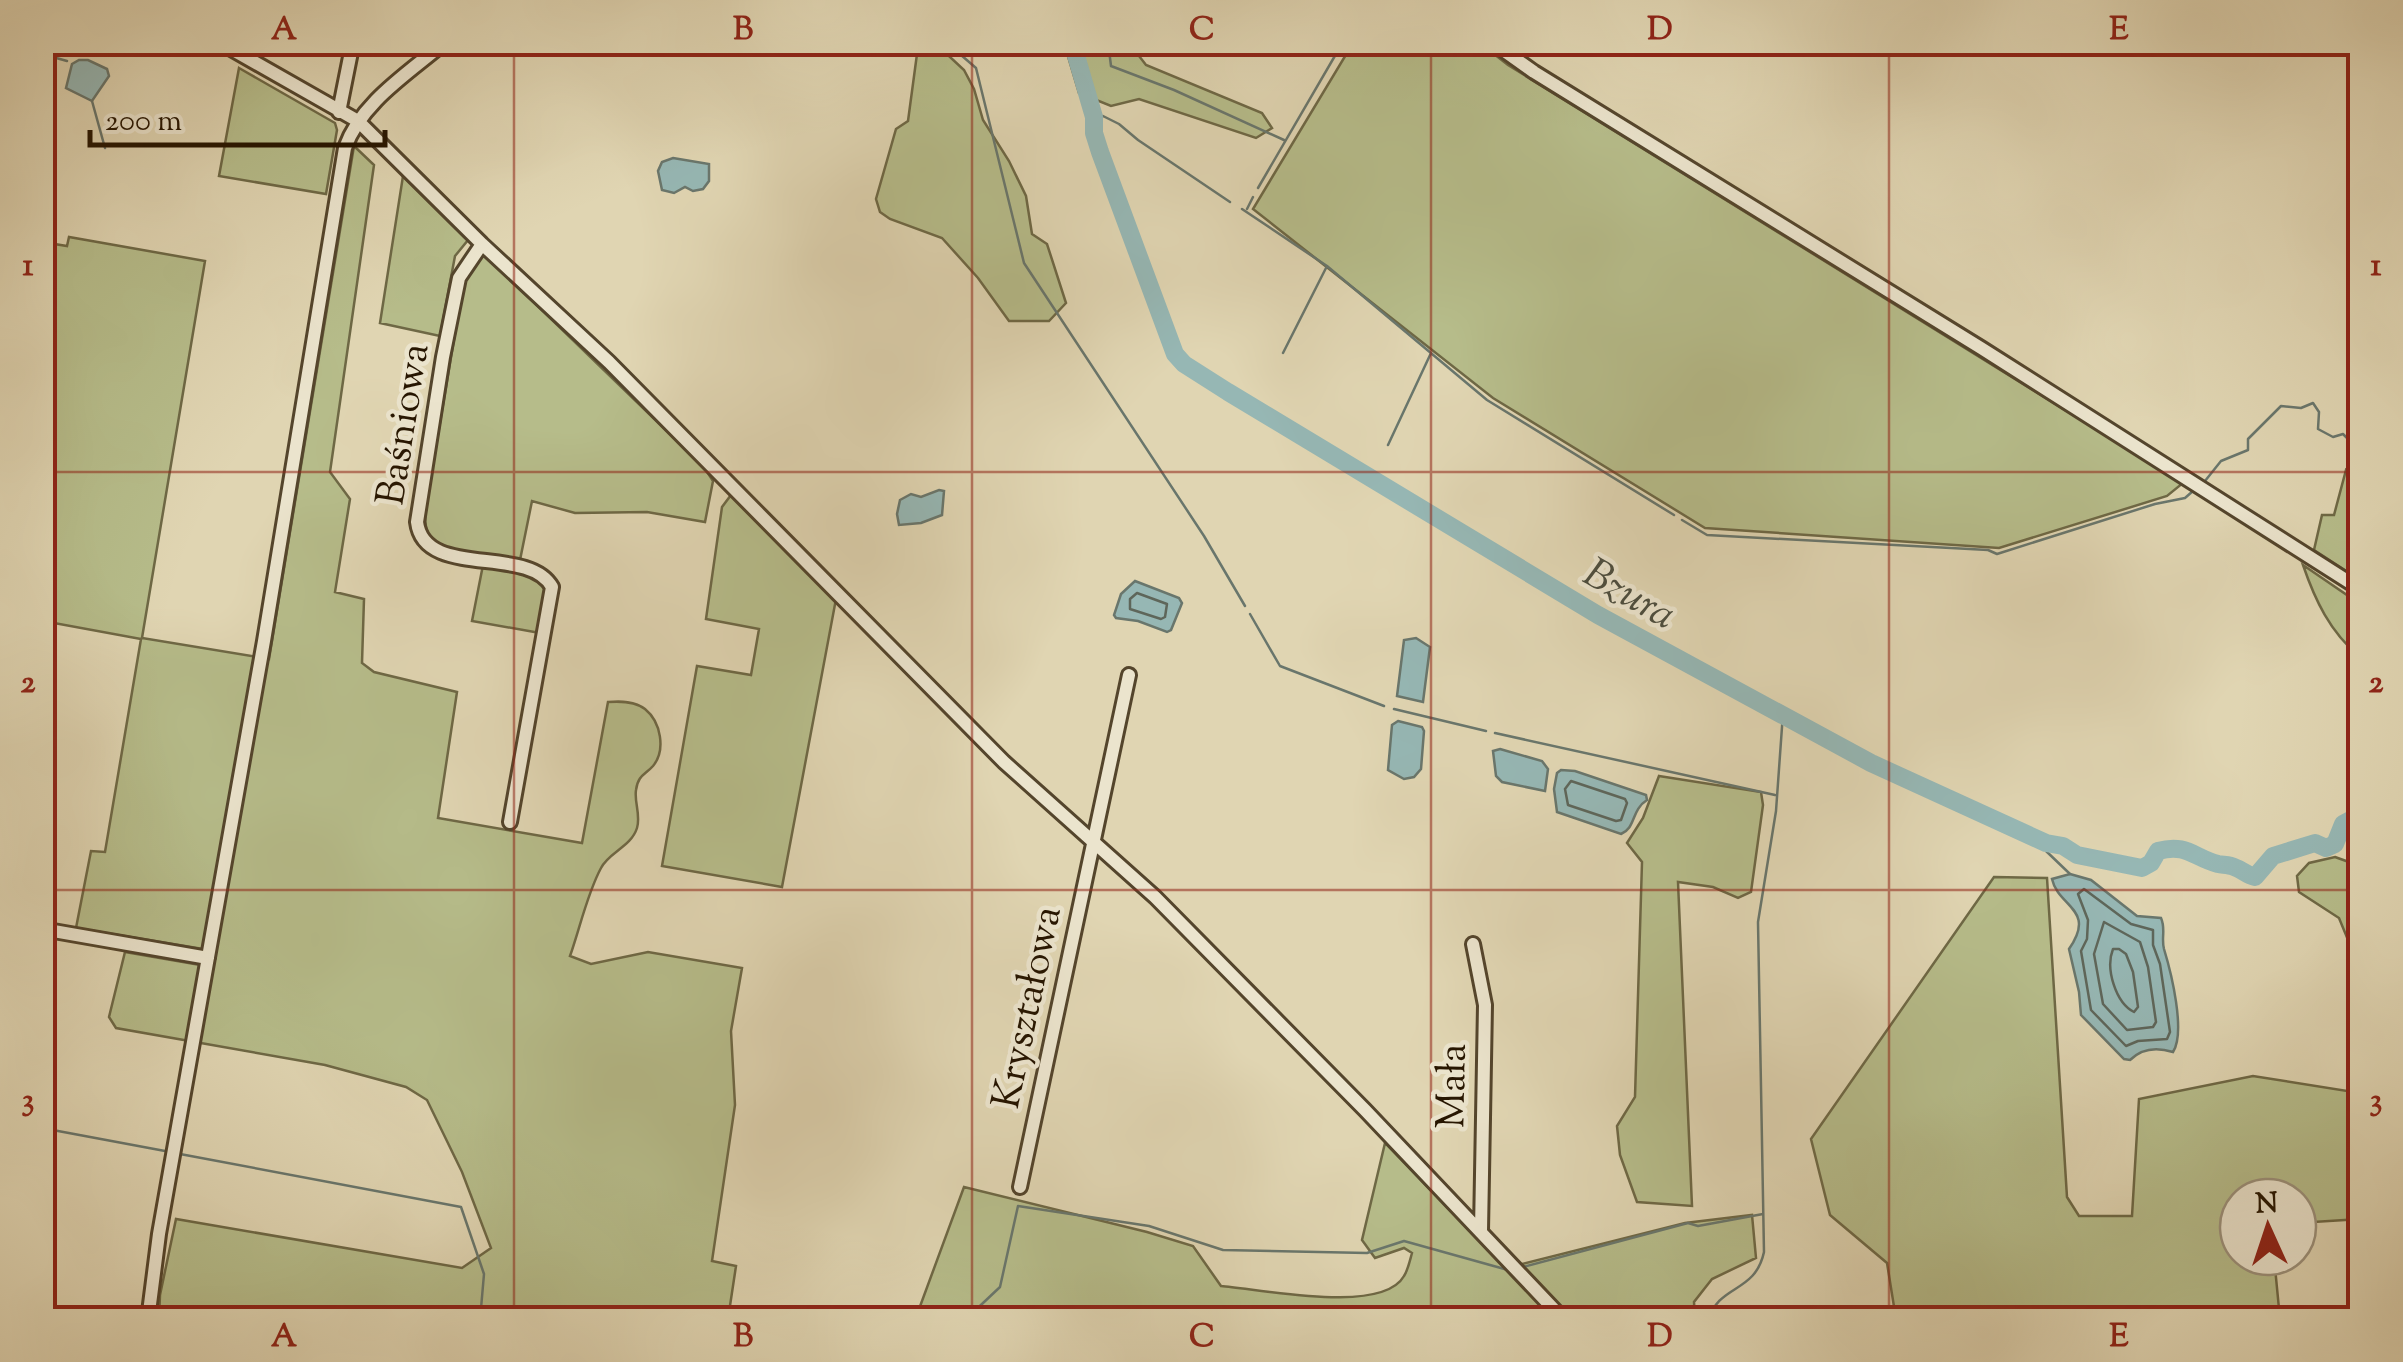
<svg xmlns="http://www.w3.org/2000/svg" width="2403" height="1362" font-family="'Sorts Mill Goudy',serif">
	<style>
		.green { fill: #b6bc8a; stroke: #6e6845; stroke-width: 2.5 }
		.water { fill: #96b7b4; stroke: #69766c; stroke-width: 2.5 }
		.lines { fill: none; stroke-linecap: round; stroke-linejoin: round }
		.shore { stroke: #5e665a; stroke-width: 2.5 }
		.stream { stroke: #69766c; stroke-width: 2.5 }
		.river { stroke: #96b7b4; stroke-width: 18 }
		.minor-casing { stroke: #54452c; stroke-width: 18 }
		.minor { stroke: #ebe4cd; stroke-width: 12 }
		.grid { fill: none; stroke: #8f2418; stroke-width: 2.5; stroke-opacity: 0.55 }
		.labels { text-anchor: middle; stroke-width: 9; stroke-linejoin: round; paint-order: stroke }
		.street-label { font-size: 40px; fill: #261500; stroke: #ebe4cd }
		.water-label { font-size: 42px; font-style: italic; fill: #4d4e3f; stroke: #ebe4cd }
		.neatline { fill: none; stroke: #8f2418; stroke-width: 4 }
		.grid-label { font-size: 32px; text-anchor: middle; font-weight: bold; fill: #8f2418 }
	</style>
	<rect width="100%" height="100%" fill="#e0d5b2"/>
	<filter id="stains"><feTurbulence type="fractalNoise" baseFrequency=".002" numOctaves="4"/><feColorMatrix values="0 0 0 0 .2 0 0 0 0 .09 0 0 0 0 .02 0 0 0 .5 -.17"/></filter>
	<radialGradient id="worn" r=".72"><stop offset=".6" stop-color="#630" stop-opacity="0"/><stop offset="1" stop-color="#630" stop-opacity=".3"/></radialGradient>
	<path class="green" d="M 923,43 L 935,43 L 964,70 L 974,89 L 983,120 L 1009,161 L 1026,196 L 1032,234 L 1047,244 L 1066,303 L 1049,321 L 1009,321 L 978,278 L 942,238 L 890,219 L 880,212 L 876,199 L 896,129 L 908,121 L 917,54 Z
		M 1064,43 L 1129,43 L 1146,65 L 1262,113 L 1272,128 L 1256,138 L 1139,99 L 1111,106 L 1079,93 Z
		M 1353,43 L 1480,43 L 1508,65 L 2183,483 L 2167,496 L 1999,548 L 1705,528 L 1493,398 L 1253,209 Z
		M 239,68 L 335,123 L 337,130 L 326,194 L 219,176 Z
		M 354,146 L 374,165 L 330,472 L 350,499 L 335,592 L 364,599 L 362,663 L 374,672 L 457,692 L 438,818 L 582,843 L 608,702 C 621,701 635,701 645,709 C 661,722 666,750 653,766 C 645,775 638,775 636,790 C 634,802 641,815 637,828 C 631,847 609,852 601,868 C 587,894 580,928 570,956 L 591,964 L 648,952 L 742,968 L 731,1031 L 735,1105 L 712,1261 L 736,1266 L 728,1319 L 159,1319 L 160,1295 L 176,1219 L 462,1268 L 491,1248 L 462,1172 L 427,1100 L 406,1087 L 325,1065 L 116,1028 L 109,1017 L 125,952 L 212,967 L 217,878 L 203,949 L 76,928 L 91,851 L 105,852 L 141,639 L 43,621 L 42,242 L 67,246 L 69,237 L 205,261 L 142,638 L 269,659 Z
		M 403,176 L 468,240 L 455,256 L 440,336 L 380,323 Z
		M 483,253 L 704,467 L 713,481 L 705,522 L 647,512 L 575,513 L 532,501 L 520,560 C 499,557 440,554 430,537 C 424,527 425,516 426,506 L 463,286 L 474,262 Z
		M 2346,470 L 2360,482 L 2360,580 L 2314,550 L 2322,515 L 2334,515 Z
		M 731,495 L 836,599 L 782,887 L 662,866 L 697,666 L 751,675 L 759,629 L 706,619 L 722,507 Z
		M 483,565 L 533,577 L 546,589 L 540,633 L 472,621 Z
		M 2303,565 L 2360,604 L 2360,665 L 2359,656 C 2330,632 2315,600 2303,565 Z
		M 1659,776 L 1761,792 L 1763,805 L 1751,892 L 1738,898 L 1713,887 L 1678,882 L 1692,1206 L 1637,1202 L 1620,1155 L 1617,1126 L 1635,1097 L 1642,862 L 1627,843 L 1643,818 Z
		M 2335,857 L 2360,866 L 2360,969 L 2339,918 L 2299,892 L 2297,876 L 2309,863 Z
		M 1994,877 L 2047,878 L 2067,1197 L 2079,1216 L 2132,1216 L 2139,1099 L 2253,1076 L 2360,1093 L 2360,1219 L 2298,1223 L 2298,1197 L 2238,1197 L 2238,1257 L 2274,1257 L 2280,1319 L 1896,1319 L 1887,1263 L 1830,1215 L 1811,1139 Z
		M 1385,1143 L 1506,1268 L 1685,1223 L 1752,1215 L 1756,1258 L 1712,1279 L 1694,1302 L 1695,1319 L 915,1320 L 964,1187 L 1147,1232 L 1193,1246 L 1221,1286 C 1260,1289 1382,1315 1404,1276 C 1408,1270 1410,1260 1412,1253 L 1404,1248 L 1375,1258 L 1362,1240 Z"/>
	<path class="water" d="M 79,60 L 88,60 L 107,69 L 109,76 L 92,101 L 66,88 L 72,64 Z
		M 673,158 L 709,164 L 709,181 L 703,189 L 693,191 L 685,187 L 674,193 L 662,190 L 658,171 L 662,162 Z
		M 939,490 L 944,491 L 942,515 L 921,523 L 899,525 L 897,514 L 900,500 L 911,494 L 921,497 Z
		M 1135,581 L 1179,598 L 1182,603 L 1171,630 L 1167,632 L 1138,621 L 1116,618 L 1114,615 L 1121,594 Z
		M 1416,638 L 1430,647 L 1423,702 L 1397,696 L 1404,640 Z
		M 1398,721 L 1422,727 L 1424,731 L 1421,769 L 1414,777 L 1404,779 L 1388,770 L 1392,725 Z
		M 1500,749 L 1542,761 L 1548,769 L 1545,791 L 1502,782 L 1496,776 L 1493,751 Z
		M 1561,770 L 1575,771 L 1646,795 L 1647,800 C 1631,810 1636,828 1621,834 L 1557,812 L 1554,789 L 1557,773 Z
		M 2070,874 L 2091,880 L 2137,916 L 2161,918 C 2166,929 2161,938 2164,949 C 2171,972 2186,1032 2173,1052 C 2157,1047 2142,1048 2130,1060 L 2124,1059 L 2081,1015 L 2079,992 L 2069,949 C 2097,909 2058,907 2052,879 Z"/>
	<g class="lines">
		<path class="shore" d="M 1137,593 L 1167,604 L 1165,617 L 1161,619 L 1130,609 L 1130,599 Z
			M 1571,781 L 1625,799 L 1627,803 L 1621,820 L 1616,821 L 1568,805 L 1565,789 Z
			M 2084,889 L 2131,924 L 2153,930 L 2153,945 L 2160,964 L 2170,1032 L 2167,1039 L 2138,1041 L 2126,1046 L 2091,1010 L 2081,951 L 2087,939 L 2088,920 L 2078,894 Z
			M 2104,922 L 2140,942 L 2148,967 L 2156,1022 L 2153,1027 L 2127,1030 L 2103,1004 L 2094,954 Z
			M 2119,949 L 2126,954 L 2133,972 L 2138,1007 L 2134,1012 C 2116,1003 2105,969 2113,949 Z"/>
		<path class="stream" d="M 946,42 L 976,68 L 1024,263 L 1204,536 L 1245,606
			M 1108,42 L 1111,66 L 1174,90 L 1284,140
			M 42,54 L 67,61
			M 92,101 L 105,148
			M 1094,117 L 1103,116 L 1119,124 L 1138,140 L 1230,202
			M 1258,188 L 1343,42
			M 1242,209 L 1327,266 L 1487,400 L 1674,515
			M 1247,209 L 1253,197
			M 1283,353 L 1327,266
			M 1388,445 L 1431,353
			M 2205,481 L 2221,461 L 2248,450 L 2248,439 L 2281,406 L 2301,408 L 2313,403 L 2319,412 L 2318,429 L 2333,437 L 2343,434 L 2349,440 L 2360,422
			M 1682,520 L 1707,535 L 1988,550 L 1997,554 L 2155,504 L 2185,498 L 2193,491
			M 1250,614 L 1280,666 L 1384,706
			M 1394,709 L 1486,731
			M 1495,733 L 1775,795
			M 2046,843 L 2046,851 L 2070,874
			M 2352,936 L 2360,937
			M 42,1128 L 165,1151
			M 180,1154 L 461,1207 L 484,1274 L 480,1320
			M 1523,1267 L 1688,1223 L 1698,1226 L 1763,1214
			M 965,1320 L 1000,1287 L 1018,1206 L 1149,1226 L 1223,1250 L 1367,1253 L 1404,1241 L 1508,1270
			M 1709,1320 C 1718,1284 1755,1294 1764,1252 L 1758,922 L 1776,811 L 1783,713"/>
		<path class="river" d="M 1072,42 L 1094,117 L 1094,133 L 1100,152 L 1175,354 L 1184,364 L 1228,392 L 1598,615 L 1871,763 L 2046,843 L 2063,846 L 2077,855 L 2142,868 L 2151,863 L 2158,851 C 2187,843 2194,858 2218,864 C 2223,865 2230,865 2234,867 C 2243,870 2246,875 2255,877 L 2273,856 L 2315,843 L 2326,848 L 2335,844 L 2343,824 L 2360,815"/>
		<g class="minor-casing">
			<path id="minor" d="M 219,42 L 358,121 L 482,244 L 609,362 L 1004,762 L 1155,897 L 1365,1110 L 1564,1320
				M 1492,42 L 1534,72 L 1981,348 L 2360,589
				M 339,112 L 353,42
				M 482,244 L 459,278 L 443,357 L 417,522 C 424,580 528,544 552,587 L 510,822
				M 42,929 L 208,958
				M 1473,944 L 1485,1005 L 1481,1231
				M 1020,1187 L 1129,675
				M 148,1320 L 159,1234 L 264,641 L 345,148 C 361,102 409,73 445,42"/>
		</g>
		<use href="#minor" class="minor"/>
	</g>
	<path class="grid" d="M 514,42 L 514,1320M 972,42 L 972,1320M 1431,42 L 1431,1320M 1889,42 L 1889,1320M 42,472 L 2360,472M 42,890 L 2360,890"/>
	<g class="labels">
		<g class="street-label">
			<text transform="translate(401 424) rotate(-81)" y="14">Baśniowa</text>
			<text transform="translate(1025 1007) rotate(-78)" y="14">Kryształowa</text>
			<text transform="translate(1450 1086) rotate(-89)" y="14">Mała</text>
		</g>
		<g class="water-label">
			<text transform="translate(1631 592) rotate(30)" y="15">Bzura</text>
		</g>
	</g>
	<rect width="2403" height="1362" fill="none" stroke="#e0d5b2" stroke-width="110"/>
	<g transform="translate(2268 1227) rotate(357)"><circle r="48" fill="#ebe4cd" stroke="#9c917b" stroke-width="2.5"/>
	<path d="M0-8L18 38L0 25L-18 38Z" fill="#8f2418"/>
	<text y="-15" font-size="28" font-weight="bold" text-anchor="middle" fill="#261500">N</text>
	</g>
	<path d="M90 130v15h295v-15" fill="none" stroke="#261500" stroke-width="5"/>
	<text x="105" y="130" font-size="30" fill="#261500" stroke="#ebe4cd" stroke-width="8" paint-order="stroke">200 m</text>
	<rect x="55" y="55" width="2293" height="1252" class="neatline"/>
	<g class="grid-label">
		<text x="284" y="39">A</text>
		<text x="743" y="39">B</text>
		<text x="1202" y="39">C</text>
		<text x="1660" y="39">D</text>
		<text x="2119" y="39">E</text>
		<text x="28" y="275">1</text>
		<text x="2376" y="275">1</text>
		<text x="28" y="692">2</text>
		<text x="2376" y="692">2</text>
		<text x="28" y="1110">3</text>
		<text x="2376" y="1110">3</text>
		<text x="284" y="1346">A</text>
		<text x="743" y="1346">B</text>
		<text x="1202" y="1346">C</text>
		<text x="1660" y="1346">D</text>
		<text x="2119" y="1346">E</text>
	</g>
	<rect width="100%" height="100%" filter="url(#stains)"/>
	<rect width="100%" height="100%" fill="url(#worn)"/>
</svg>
